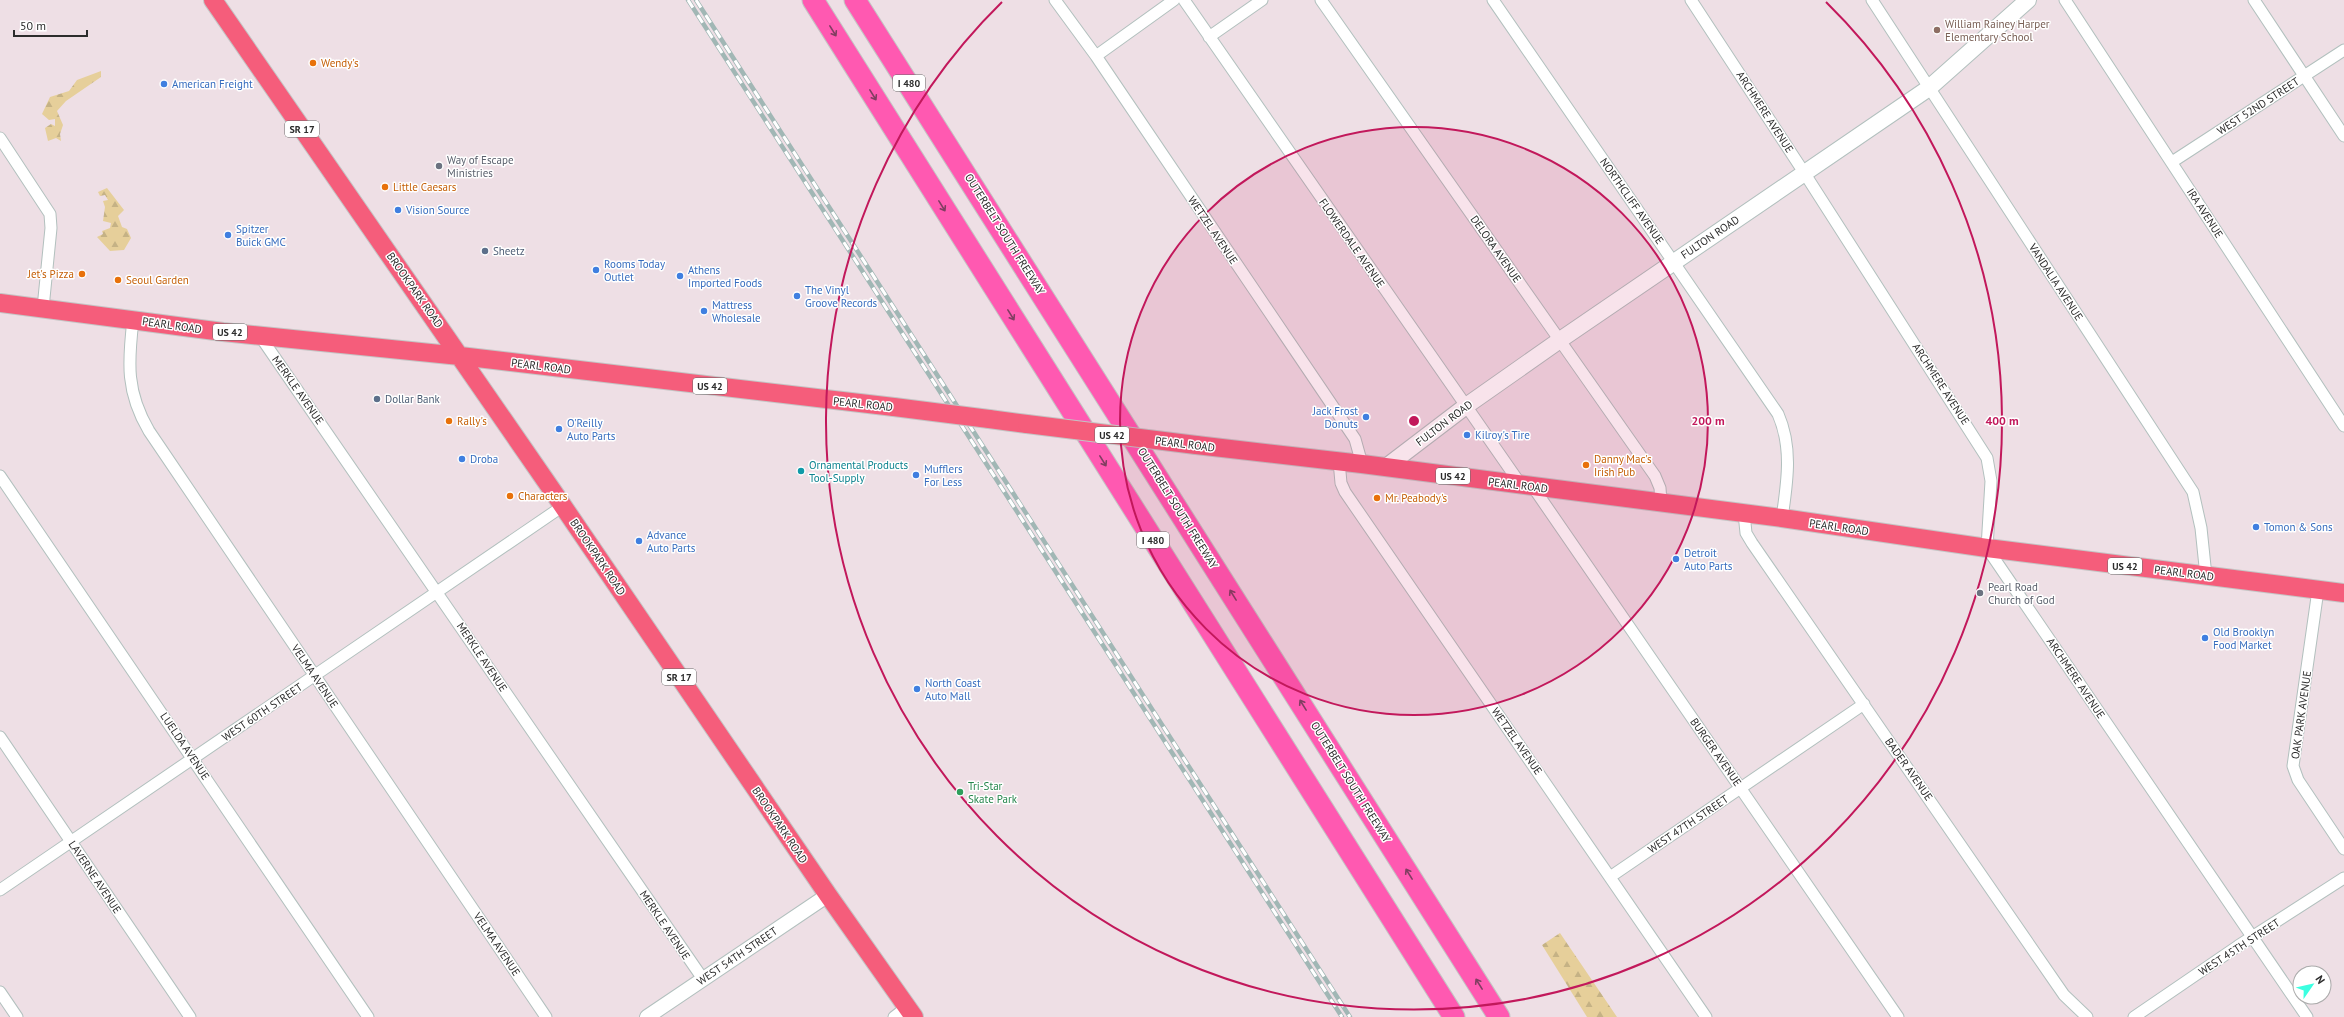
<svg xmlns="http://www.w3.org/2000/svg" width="2344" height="1017" font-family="'PT Sans',sans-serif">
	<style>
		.forest { fill: url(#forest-firs) }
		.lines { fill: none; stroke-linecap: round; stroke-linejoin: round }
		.minor-casing { stroke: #b2c0be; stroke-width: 13 }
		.tertiary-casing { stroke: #b2c0be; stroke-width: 16 }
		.secondary-casing { stroke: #b2c0be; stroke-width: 18 }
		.primary-casing { stroke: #c4c4c4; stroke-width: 20 }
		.motorway-casing { stroke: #c4c4c4; stroke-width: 23 }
		.minor { stroke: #fff; stroke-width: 11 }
		.tertiary { stroke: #fff; stroke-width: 14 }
		.secondary { stroke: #fff; stroke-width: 16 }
		.primary { stroke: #f55d7b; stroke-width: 18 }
		.motorway { stroke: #ff59b1; stroke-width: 21 }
		.rail-casing { stroke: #a1b7b5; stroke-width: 4.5 }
		.rail { stroke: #fff; stroke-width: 3; stroke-dasharray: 9; stroke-linecap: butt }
		.primary-bridge-casing { stroke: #c4c4c4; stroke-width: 20; stroke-linecap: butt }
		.primary-bridge { stroke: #f55d7b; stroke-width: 18 }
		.oneway { stroke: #803e61 }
		.ring { fill: none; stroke: #c2185b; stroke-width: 2 }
		.education-dot { fill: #8d6e63; stroke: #fff; stroke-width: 1.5 }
		.food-dot { fill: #e8710a; stroke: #fff; stroke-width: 1.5 }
		.shop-dot { fill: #3f7fe0; stroke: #fff; stroke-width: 1.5 }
		.worship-dot { fill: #6b7280; stroke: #fff; stroke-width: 1.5 }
		.service-dot { fill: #5c6f8a; stroke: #fff; stroke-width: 1.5 }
		.culture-dot { fill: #0f9aa8; stroke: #fff; stroke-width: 1.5 }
		.leisure-dot { fill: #2e9e5b; stroke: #fff; stroke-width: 1.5 }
		.labels { text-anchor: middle; stroke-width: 3; stroke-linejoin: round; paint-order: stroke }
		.shield { fill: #fff; stroke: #6b6b6b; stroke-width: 1 }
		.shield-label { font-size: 10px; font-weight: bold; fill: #2c2c2c }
		.education-label { font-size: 11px; fill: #785e54; stroke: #fff; text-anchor: start }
		.food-label { font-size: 11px; fill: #c56008; stroke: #fff; text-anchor: start }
		.shop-label { font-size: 11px; fill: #366cbe; stroke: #fff; text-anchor: start }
		.street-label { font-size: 11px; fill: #2c2c2c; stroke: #fff }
		.worship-label { font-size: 11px; fill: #5b616d; stroke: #fff; text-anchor: start }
		.service-label { font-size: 11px; fill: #4e5e75; stroke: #fff; text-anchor: start }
		.culture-label { font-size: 11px; fill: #0d838f; stroke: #fff; text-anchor: start }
		.leisure-label { font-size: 11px; fill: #27864d; stroke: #fff; text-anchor: start }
		.centre { fill: #c2185b; stroke: #fff; stroke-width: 2 }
		.ring-label { font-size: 12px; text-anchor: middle; font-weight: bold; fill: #c2185b; stroke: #fff; stroke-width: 3; stroke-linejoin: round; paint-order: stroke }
	</style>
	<defs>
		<pattern id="forest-firs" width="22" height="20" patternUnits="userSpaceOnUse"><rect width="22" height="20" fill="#e6cf9a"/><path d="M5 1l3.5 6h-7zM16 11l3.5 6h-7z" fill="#c5b285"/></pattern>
	</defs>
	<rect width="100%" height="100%" fill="#eedfe5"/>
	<path class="forest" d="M 101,71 L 101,77 L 66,101 L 57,111 L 63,125 L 60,134 L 61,141 L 56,138 L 48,141 L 45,128 L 51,124 L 55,126 L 55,119 L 49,120 L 42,114 L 50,97 L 69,91 L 77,80 Z
		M 107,188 L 124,210 L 118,216 L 122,227 L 127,229 L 131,238 L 124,250 L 110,251 L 97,237 L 103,234 L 102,231 L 110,228 L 111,223 L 103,221 L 105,207 L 103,201 L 108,200 L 105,195 L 100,196 L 98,192 Z
		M 1560,933 L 1617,1017 L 1587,1017 L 1542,945 Z"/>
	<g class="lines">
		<g class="minor-casing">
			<path id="minor" d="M 1055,0 L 1096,56 L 1355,439 L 1362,464
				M 1184,0 L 1521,485
				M 1321,0 L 1655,476 L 1660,488 L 1661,502
				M 1493,0 L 1778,414 C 1793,448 1787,483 1782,518
				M 1691,0 L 1805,174 L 1987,458 L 1991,481 L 1987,548 L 2307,1017
				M 1872,0 L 2193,492 L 2201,528 L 2206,576
				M 2065,0 L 2344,426
				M 2254,0 L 2344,136
				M 1209,37 L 1262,0
				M 1096,56 L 1174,0
				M 0,138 L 50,214 L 51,228 L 43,308
				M 2172,162 L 2344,50
				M 133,320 C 128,363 126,392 149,431 L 546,1017
				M 260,336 L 703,979
				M 1339,461 L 1341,483 L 1345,492 L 1706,1017
				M 0,476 L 368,1017
				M 1533,487 L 1898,1017
				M 1744,513 L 1746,533 L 1752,543 L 2064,995 L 2087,1017
				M 2318,590 L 2293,766 L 2298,780 L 2344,849
				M 0,737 L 190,1017
				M 1610,877 L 1864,704
				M 0,890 L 563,506
				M 0,992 L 17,1017
				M 894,1017 L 907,1007
				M 2134,1017 L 2238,946 L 2344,878"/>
		</g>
		<g class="tertiary-casing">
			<path id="tertiary" d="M 647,1017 L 828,895"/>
		</g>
		<g class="secondary-casing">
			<path id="secondary" d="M 1386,467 L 1466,406 L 1560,340 L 1929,88 L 2028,0"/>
		</g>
		<g class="primary-casing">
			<path id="primary" d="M 213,0 L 552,490 L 828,895 L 914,1017
				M 0,303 L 223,332 L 460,356 L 894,407
				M 989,419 L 1027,424
				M 1196,445 L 1362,464 L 1782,518 L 1987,548 L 2344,593"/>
		</g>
		<g class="motorway-casing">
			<path id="motorway" d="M 813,0 L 1454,1017
				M 855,0 L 1499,1017"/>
		</g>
		<use href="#minor" class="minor"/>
		<use href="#tertiary" class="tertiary"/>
		<use href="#secondary" class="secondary"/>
		<use href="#primary" class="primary"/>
		<use href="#motorway" class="motorway"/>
		<g class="rail-casing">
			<path id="rail" d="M 688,0 L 1342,1017
				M 696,0 L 1350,1017"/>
		</g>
		<use href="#rail" class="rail"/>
		<g class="primary-bridge-casing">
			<path id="primary-bridge" d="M 894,407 L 989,419
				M 1027,424 L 1196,445"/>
		</g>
		<use href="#primary-bridge" class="primary-bridge"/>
	</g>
	<defs><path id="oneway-shaft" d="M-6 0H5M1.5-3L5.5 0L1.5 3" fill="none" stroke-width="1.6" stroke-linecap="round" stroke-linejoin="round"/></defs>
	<g class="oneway">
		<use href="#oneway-shaft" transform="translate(833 31) rotate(58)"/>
		<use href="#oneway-shaft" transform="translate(873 95) rotate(58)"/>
		<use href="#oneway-shaft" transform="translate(942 206) rotate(58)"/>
		<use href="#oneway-shaft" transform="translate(1011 315) rotate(58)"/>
		<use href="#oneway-shaft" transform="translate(1103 461) rotate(58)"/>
		<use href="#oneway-shaft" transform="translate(1233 595) rotate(-122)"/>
		<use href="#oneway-shaft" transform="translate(1303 705) rotate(-122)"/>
		<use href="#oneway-shaft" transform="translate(1409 874) rotate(-122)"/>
		<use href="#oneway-shaft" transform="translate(1479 984) rotate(-122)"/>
	</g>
	<circle cx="1414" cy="421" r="294" fill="#c2185b" fill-opacity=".12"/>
	<g class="ring">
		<circle cx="1414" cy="421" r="294"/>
		<path d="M1826 2A588 588 0 1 1 1002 2"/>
	</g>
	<circle class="education-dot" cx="1937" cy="30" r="4"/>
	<g class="food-dot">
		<circle cx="313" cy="63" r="4"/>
		<circle cx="385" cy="187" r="4"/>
		<circle cx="82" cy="274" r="4"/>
		<circle cx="118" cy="280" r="4"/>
		<circle cx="449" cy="421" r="4"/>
		<circle cx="1586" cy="465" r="4"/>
		<circle cx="510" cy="496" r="4"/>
		<circle cx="1377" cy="498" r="4"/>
	</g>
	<g class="shop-dot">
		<circle cx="164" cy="84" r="4"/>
		<circle cx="398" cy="210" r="4"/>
		<circle cx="228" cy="235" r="4"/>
		<circle cx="596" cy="270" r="4"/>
		<circle cx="680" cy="276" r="4"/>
		<circle cx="797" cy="296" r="4"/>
		<circle cx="704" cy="311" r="4"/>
		<circle cx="1366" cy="417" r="4"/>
		<circle cx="559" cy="429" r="4"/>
		<circle cx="1467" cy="435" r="4"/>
		<circle cx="462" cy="459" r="4"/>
		<circle cx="916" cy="475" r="4"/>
		<circle cx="2256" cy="527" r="4"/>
		<circle cx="639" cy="541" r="4"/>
		<circle cx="1676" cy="559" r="4"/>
		<circle cx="2205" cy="638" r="4"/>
		<circle cx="917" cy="689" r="4"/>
	</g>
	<g class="worship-dot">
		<circle cx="439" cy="166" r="4"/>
		<circle cx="1980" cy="593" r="4"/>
	</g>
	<g class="service-dot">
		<circle cx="485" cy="251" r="4"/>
		<circle cx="377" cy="399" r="4"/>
	</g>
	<circle class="culture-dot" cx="801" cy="471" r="4"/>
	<circle class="leisure-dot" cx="960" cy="792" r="4"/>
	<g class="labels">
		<g class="shield">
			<rect x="893" y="75" width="32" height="16" rx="3"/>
			<rect x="285" y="121" width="34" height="16" rx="3"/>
			<rect x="213" y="324" width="34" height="16" rx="3"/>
			<rect x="693" y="378" width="34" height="16" rx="3"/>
			<rect x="1095" y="427" width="34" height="16" rx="3"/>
			<rect x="1436" y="468" width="34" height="16" rx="3"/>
			<rect x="1137" y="532" width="32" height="16" rx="3"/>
			<rect x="2108" y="558" width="34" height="16" rx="3"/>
			<rect x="662" y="669" width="34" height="16" rx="3"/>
		</g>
		<g class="shield-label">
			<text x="909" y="87">I 480</text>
			<text x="302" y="133">SR 17</text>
			<text x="230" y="336">US 42</text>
			<text x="710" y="390">US 42</text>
			<text x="1112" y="439">US 42</text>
			<text x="1453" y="480">US 42</text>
			<text x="1153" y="544">I 480</text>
			<text x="2125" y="570">US 42</text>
			<text x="679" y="681">SR 17</text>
		</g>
		<g class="education-label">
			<text x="1945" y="28">William Rainey Harper<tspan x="1945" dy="13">Elementary School</tspan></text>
		</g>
		<g class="food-label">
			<text x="321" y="67">Wendy's</text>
			<text x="393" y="191">Little Caesars</text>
			<text x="74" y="278" text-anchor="end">Jet's Pizza</text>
			<text x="126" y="284">Seoul Garden</text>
			<text x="457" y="425">Rally's</text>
			<text x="1594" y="463">Danny Mac's<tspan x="1594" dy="13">Irish Pub</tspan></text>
			<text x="518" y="500">Characters</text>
			<text x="1385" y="502">Mr. Peabody's</text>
		</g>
		<g class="shop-label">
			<text x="172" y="88">American Freight</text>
			<text x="406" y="214">Vision Source</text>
			<text x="236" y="233">Spitzer<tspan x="236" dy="13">Buick GMC</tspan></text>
			<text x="604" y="268">Rooms Today<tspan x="604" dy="13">Outlet</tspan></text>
			<text x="688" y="274">Athens<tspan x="688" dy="13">Imported Foods</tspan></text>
			<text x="805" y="294">The Vinyl<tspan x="805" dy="13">Groove Records</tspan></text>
			<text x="712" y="309">Mattress<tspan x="712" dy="13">Wholesale</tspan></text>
			<text x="1358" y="415" text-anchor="end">Jack Frost<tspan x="1358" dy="13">Donuts</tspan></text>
			<text x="567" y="427">O'Reilly<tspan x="567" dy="13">Auto Parts</tspan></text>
			<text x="1475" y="439">Kilroy's Tire</text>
			<text x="470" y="463">Droba</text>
			<text x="924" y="473">Mufflers<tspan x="924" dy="13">For Less</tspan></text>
			<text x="2264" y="531">Tomon &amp; Sons</text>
			<text x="647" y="539">Advance<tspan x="647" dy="13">Auto Parts</tspan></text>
			<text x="1684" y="557">Detroit<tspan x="1684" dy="13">Auto Parts</tspan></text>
			<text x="2213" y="636">Old Brooklyn<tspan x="2213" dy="13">Food Market</tspan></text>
			<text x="925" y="687">North Coast<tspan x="925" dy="13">Auto Mall</tspan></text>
		</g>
		<g class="street-label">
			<text transform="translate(2258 106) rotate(-33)" y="4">WEST 52ND STREET</text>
			<text transform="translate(1765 112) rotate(57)" y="4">ARCHMERE AVENUE</text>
			<text transform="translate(1632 201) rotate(55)" y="4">NORTHCLIFF AVENUE</text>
			<text transform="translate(2205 213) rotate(57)" y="4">IRA AVENUE</text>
			<text transform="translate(1213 230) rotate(56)" y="4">WETZEL AVENUE</text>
			<text transform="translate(1005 234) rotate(58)" y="4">OUTERBELT SOUTH FREEWAY</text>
			<text transform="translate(1710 237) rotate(-34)" y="4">FULTON ROAD</text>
			<text transform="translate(1352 243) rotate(55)" y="4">FLOWERDALE AVENUE</text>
			<text transform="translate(1496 249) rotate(55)" y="4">DELORA AVENUE</text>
			<text transform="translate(2056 282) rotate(57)" y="4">VANDALIA AVENUE</text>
			<text transform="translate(415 290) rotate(55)" y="4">BROOKPARK ROAD</text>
			<text transform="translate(172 325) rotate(8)" y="4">PEARL ROAD</text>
			<text transform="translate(541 366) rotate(7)" y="4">PEARL ROAD</text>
			<text transform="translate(1941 384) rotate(57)" y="4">ARCHMERE AVENUE</text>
			<text transform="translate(298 390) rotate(55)" y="4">MERKLE AVENUE</text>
			<text transform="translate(863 404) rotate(6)" y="4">PEARL ROAD</text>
			<text transform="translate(1444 423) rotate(-37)" y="4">FULTON ROAD</text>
			<text transform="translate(1185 444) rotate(7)" y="4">PEARL ROAD</text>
			<text transform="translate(1518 485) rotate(7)" y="4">PEARL ROAD</text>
			<text transform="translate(1178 508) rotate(58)" y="4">OUTERBELT SOUTH FREEWAY</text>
			<text transform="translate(1839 527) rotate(8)" y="4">PEARL ROAD</text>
			<text transform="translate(598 557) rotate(56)" y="4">BROOKPARK ROAD</text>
			<text transform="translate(2184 573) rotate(7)" y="4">PEARL ROAD</text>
			<text transform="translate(482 657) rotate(56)" y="4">MERKLE AVENUE</text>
			<text transform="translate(315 676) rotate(56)" y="4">VELMA AVENUE</text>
			<text transform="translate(2076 678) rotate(56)" y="4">ARCHMERE AVENUE</text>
			<text transform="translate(262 712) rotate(-34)" y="4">WEST 60TH STREET</text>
			<text transform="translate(2301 715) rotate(-82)" y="4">OAK PARK AVENUE</text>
			<text transform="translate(1517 741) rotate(55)" y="4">WETZEL AVENUE</text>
			<text transform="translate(185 746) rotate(56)" y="4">LUELDA AVENUE</text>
			<text transform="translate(1716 752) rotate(55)" y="4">BURGER AVENUE</text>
			<text transform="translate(1909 769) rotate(55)" y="4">BADER AVENUE</text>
			<text transform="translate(1351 782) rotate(58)" y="4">OUTERBELT SOUTH FREEWAY</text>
			<text transform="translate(1688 824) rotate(-34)" y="4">WEST 47TH STREET</text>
			<text transform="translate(780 825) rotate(56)" y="4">BROOKPARK ROAD</text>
			<text transform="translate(95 877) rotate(56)" y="4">LAVERNE AVENUE</text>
			<text transform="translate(665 925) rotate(56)" y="4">MERKLE AVENUE</text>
			<text transform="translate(497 944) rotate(56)" y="4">VELMA AVENUE</text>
			<text transform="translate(2239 947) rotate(-33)" y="4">WEST 45TH STREET</text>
			<text transform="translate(737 956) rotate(-34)" y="4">WEST 54TH STREET</text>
		</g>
		<g class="worship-label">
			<text x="447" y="164">Way of Escape<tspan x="447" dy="13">Ministries</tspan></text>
			<text x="1988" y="591">Pearl Road<tspan x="1988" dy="13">Church of God</tspan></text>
		</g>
		<g class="service-label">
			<text x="493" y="255">Sheetz</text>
			<text x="385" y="403">Dollar Bank</text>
		</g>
		<g class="culture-label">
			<text x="809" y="469">Ornamental Products<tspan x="809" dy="13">Tool-Supply</tspan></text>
		</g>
		<g class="leisure-label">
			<text x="968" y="790">Tri-Star<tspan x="968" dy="13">Skate Park</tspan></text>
		</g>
	</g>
	<circle cx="1414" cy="421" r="6" class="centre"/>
	<g class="ring-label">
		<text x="1708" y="425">200 m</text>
		<text x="2002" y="425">400 m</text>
	</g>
	<g transform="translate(2312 985) rotate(56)"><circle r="19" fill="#ffffff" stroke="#ababab"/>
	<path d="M0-3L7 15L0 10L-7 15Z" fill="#3bffe1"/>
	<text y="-6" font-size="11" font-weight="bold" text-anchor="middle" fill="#2c2c2c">N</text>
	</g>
	<path d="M14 30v6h73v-6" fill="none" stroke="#2c2c2c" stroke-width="2"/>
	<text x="20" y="30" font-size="12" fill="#2c2c2c" stroke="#ffffff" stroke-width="3" paint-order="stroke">50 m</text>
</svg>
